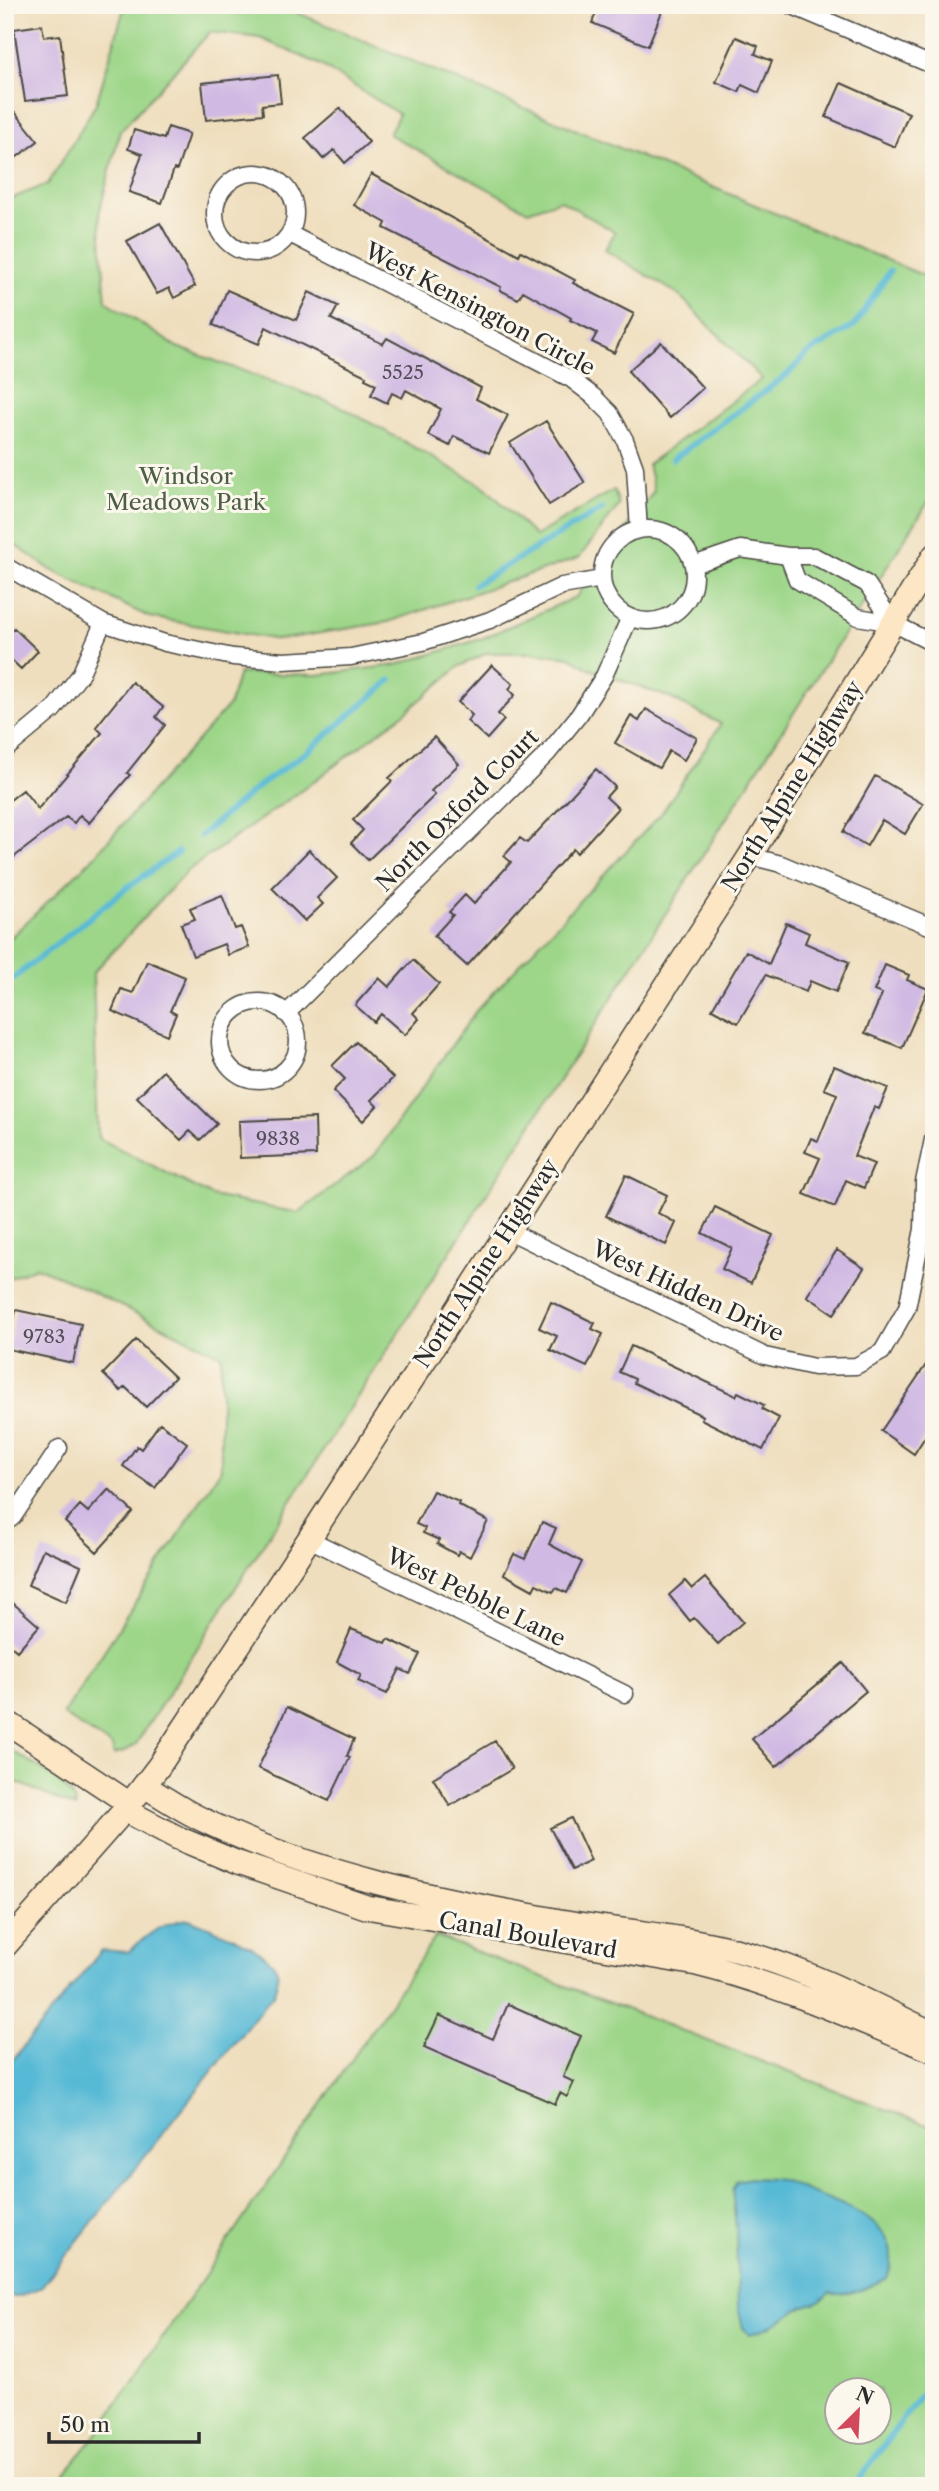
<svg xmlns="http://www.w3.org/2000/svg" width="939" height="2491" font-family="'Libre Caslon Text',serif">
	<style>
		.green { fill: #9dd689; stroke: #64805a; stroke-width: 2; fill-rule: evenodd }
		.water { fill: #56b9d5; stroke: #407280; stroke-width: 2 }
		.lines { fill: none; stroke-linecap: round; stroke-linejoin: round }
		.stream { stroke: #56b9d5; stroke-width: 6 }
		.building { fill: #d0b9e3 }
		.street-casing { stroke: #484641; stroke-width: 19 }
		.secondary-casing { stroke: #484641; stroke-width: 26 }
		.street { stroke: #fff; stroke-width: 16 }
		.secondary { stroke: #fce6c4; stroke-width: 23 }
		.labels { text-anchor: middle; stroke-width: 6; stroke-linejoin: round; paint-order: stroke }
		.number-label { font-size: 19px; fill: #544e59 }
		.street-label { font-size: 23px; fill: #2b2b2b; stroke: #fbf7ec }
		.park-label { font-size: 23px; fill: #4d5e47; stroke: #fbf7ec }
	</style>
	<rect width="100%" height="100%" fill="#fbf7ec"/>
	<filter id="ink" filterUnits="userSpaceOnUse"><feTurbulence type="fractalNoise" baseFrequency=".0143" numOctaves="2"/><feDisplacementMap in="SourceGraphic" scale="14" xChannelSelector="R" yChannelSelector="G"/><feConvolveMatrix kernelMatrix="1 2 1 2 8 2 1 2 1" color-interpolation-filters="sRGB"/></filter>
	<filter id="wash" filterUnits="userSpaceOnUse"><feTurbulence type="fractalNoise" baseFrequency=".00686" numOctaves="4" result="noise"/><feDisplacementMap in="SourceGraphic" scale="28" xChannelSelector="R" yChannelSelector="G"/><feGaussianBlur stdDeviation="1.57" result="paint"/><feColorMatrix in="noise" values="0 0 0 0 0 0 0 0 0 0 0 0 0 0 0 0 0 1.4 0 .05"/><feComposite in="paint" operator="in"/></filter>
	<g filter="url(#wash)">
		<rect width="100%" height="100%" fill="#efdebd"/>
		<path class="green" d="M 125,5 L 279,5 L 934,280 L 934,493 L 136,1744 L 124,1752 L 114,1755 L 112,1746 L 63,1715 L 221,1469 L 221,1355 L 66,1279 L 36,1267 L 5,1280 L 5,943 L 90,861 L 229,705 L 239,673 L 317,675 L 396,665 L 481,639 L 576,597 L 654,491 L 648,464 L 762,379 L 678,294 L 605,250 L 615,232 L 560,200 L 528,211 L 389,134 L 399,114 L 319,64 L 260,38 L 210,32 L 120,131 L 99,213 L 106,301 L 177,347 L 340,406 L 485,487 L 535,536 L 614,490 L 619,505 L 579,558 L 388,622 L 278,640 L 149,617 L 51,570 L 5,538 L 5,201 L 48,184 L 96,104 ZM 487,653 L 538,653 L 570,657 L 590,669 L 668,697 L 721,724 L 661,814 L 476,1011 L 374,1156 L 298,1213 L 212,1196 L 98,1138 L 93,973 L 187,871 L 298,793 L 405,713 L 460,666 Z
			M 5,1747 C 26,1760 74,1783 76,1808 L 5,1777 Z
			M 436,1936 L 934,2128 L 934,2486 L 54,2486 L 94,2438 ZM 838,2390 L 880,2390 L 880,2432 L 838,2432 Z"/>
		<path class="water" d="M 189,1919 C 211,1929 277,1949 278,1977 C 278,1982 275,1988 274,1993 L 41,2287 L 19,2297 L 5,2296 L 5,2069 L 102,1950 L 128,1952 C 147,1935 164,1921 189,1919 Z
			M 750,2178 C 760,2179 773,2178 783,2181 C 791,2183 799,2188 807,2191 C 845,2205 908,2225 887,2278 C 870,2287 849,2297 830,2293 C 821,2305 807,2302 796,2311 C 781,2321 768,2329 750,2334 L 743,2328 L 738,2306 L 736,2228 L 732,2189 L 737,2181 Z"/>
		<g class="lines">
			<path class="stream" d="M 673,459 L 788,374 L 807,354 L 855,325 L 890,271
				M 474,585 L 602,509
				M 200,836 L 260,785 L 308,751 L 391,680
				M 5,985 L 128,887 L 178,852
				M 854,2486 L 934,2377"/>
		</g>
		<g id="blocks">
			<path class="building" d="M 599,5 L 654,5 L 663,9 L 648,46 L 592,23 Z
				M 42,25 L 44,37 L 60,35 L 68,96 L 25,101 L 14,29 Z
				M 736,37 L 758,46 L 755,54 L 772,61 L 759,93 L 742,85 L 739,92 L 716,82 Z
				M 278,75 L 281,103 L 262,105 L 263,114 L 206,120 L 202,83 Z
				M 841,83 L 909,113 L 895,147 L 826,117 Z
				M 340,108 L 369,142 L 345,163 L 334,150 L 323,159 L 305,138 Z
				M 15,112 L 38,141 L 5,166 L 5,119 Z
				M 168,127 L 189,134 L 177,170 L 174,169 L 162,203 L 129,192 L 142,154 L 128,149 L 134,130 L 164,139 Z
				M 371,174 L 519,255 L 521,251 L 575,280 L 573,283 L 634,314 L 614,353 L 592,342 L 597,333 L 570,320 L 571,318 L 523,291 L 518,299 L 500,290 L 501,287 L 384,228 L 386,223 L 354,205 Z
				M 160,223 L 195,286 L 174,298 L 169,288 L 157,294 L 127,241 Z
				M 227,290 L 296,320 L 309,292 L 338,306 L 331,319 L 383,344 L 387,338 L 481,388 L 476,399 L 508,415 L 489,453 L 454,436 L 450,446 L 428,435 L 441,409 L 406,390 L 402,398 L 392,393 L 387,403 L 371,395 L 376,384 L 365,379 L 366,376 L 266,327 L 259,344 L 213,325 Z
				M 661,342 L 703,388 L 670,418 L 628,371 Z
				M 546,421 L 585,483 L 549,505 L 510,443 Z
				M 14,628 L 38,651 L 21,669 L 5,654 L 5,637 Z
				M 492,665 L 513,684 L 509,689 L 515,695 L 498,714 L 504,720 L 487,739 L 467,721 L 472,715 L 458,702 Z
				M 132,682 L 163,707 L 156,717 L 165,725 L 127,773 L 130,775 L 89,823 L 80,815 L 74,823 L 66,817 L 5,864 L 5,804 L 23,790 L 38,809 L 102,733 L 96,727 Z
				M 646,709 L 697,738 L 684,760 L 669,751 L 659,768 L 615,743 L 631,716 L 639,721 Z
				M 434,737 L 459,764 L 431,791 L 435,795 L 368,860 L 351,843 L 363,830 L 353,820 L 392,781 L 389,778 Z
				M 596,769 L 615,787 L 606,797 L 618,808 L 577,853 L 573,849 L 467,966 L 434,936 L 453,915 L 449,912 L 465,895 L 474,904 L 511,862 L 504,856 L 520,838 L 527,843 Z
				M 875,776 L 923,804 L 905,834 L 882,820 L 867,846 L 843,832 Z
				M 309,850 L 337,878 L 317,898 L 323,904 L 305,921 L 272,888 Z
				M 222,895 L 235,929 L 241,927 L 249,947 L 228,955 L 224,944 L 193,956 L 181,924 L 195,919 L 190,908 Z
				M 786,923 L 809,933 L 805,943 L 849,962 L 836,992 L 810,981 L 806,992 L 766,975 L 738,1023 L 712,1009 L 746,951 L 769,964 Z
				M 413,960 L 439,984 L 413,1013 L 419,1019 L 405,1035 L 381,1014 L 374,1022 L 355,1005 L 379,978 L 389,987 Z
				M 147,961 L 185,977 L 170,1011 L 176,1014 L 167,1035 L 112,1011 L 121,989 L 133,993 Z
				M 885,965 L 909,975 L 907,980 L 928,989 L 902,1048 L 865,1033 L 882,994 L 874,991 Z
				M 356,1042 L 393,1078 L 371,1100 L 377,1106 L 363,1121 L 333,1091 L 345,1079 L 332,1066 Z
				M 834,1066 L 888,1088 L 879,1109 L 874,1107 L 854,1156 L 874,1164 L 864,1188 L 846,1180 L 835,1207 L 804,1194 L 820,1158 L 805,1152 L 811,1138 L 818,1141 L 837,1094 L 824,1089 Z
				M 163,1071 L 217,1124 L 200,1140 L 190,1131 L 181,1140 L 137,1097 Z
				M 315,1118 L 316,1155 L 240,1158 L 239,1121 Z
				M 626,1175 L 667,1195 L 658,1213 L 676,1223 L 666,1245 L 606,1216 Z
				M 715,1207 L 773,1235 L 751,1283 L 722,1269 L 732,1248 L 702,1233 Z
				M 837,1250 L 864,1268 L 834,1314 L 807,1296 Z
				M 551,1302 L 595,1323 L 592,1329 L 603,1334 L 587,1367 L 550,1350 L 557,1336 L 539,1328 Z
				M 16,1310 L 81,1324 L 73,1363 L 8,1349 Z
				M 136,1340 L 175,1377 L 146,1407 L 125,1387 L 121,1391 L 103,1374 Z
				M 631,1346 L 736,1396 L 738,1392 L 764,1405 L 762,1409 L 779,1418 L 763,1450 L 701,1419 L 703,1416 L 634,1383 L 635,1379 L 619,1372 Z
				M 934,1353 L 934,1443 L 925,1437 L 914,1454 L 881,1431 Z
				M 160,1423 L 187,1443 L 155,1488 L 123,1466 L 137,1446 L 141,1449 Z
				M 109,1489 L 133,1512 L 97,1552 L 65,1522 L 80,1505 L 88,1512 Z
				M 433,1491 L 459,1502 L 458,1505 L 488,1521 L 470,1557 L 459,1551 L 457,1555 L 437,1544 L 439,1540 L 423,1533 L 425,1528 L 416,1524 Z
				M 542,1522 L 556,1528 L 549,1544 L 582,1562 L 567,1593 L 556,1588 L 553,1592 L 536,1584 L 533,1590 L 504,1574 L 514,1554 L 525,1559 Z
				M 43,1549 L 81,1566 L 66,1602 L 28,1585 Z
				M 705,1578 L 743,1622 L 718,1644 L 694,1618 L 690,1621 L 669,1595 L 685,1581 L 692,1589 Z
				M 5,1596 L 39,1626 L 17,1651 L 5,1641 Z
				M 351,1629 L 386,1643 L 388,1639 L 420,1654 L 410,1674 L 400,1669 L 387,1694 L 358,1681 L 361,1675 L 337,1662 Z
				M 843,1663 L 866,1691 L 776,1767 L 752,1739 Z
				M 287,1707 L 354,1739 L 347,1756 L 350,1757 L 329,1801 L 258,1768 Z
				M 495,1741 L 512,1769 L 450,1806 L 433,1778 Z
				M 571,1818 L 591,1861 L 572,1870 L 550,1828 Z
				M 508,2004 L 581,2036 L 563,2077 L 574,2082 L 567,2097 L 560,2093 L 555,2104 L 424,2047 L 439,2015 L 493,2039 Z"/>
		</g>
	</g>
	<g filter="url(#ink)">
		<use href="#blocks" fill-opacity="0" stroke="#484641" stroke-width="2"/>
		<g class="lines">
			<g class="street-casing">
				<path id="street" d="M 790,5 L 934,66
					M215 213a40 40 0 1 1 80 0a40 40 0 1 1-80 0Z
					M 290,234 L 571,379 L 593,396 L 610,413 L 625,440 L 635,468 L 639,530
					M602 575a46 46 0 1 1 92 0a46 46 0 1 1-92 0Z
					M 788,556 L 797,580 L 858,617 L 893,623 L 934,644
					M 693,565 L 740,549 L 788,556 L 814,556 L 867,584 L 893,623
					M 5,566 L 103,623 L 165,643 L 233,657 L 284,661 L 351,657 L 423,642 L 490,620 L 562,586 L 602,579
					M 5,750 L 53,710 L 80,675 L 103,623
					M 750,856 L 781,864 L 934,928
					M220 1041a39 39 0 1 1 78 0a39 39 0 1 1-78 0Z
					M 286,1014 L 548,753 L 579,715 L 604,676 L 630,617
					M 507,1230 L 765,1356 L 814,1367 L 856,1366 L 882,1352 L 907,1308 L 923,1229 L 924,1182 L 934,1135
					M 5,1523 L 13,1517 L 59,1448
					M 309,1539 L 625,1694"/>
			</g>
			<g class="secondary-casing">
				<path id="secondary" d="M 5,1721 L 130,1804
					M 144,1786 C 162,1796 180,1809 199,1818 C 312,1874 437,1899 560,1921 C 620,1931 680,1935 739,1951 C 806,1969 871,2003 934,2034
					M 125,1810 L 178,1838 L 238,1863 L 366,1907 L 697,1964 C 779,1984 856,2019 934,2051
					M 5,1946 L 130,1804 L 159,1766 L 309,1539 L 750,856 L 934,556"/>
			</g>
			<use href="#street" class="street"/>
			<use href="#secondary" class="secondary"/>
		</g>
	</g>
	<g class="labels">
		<g class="number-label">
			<text x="403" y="379">5525</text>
			<text x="278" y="1145">9838</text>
			<text x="44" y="1343">9783</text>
		</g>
		<g class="street-label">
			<text transform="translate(480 309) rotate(28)" y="8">West Kensington Circle</text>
			<text transform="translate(792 786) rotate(-58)" y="8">North Alpine Highway</text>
			<text transform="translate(457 810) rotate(-45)" y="8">North Oxford Court</text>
			<text transform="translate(486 1263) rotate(-57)" y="8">North Alpine Highway</text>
			<text transform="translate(688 1291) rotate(25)" y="8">West Hidden Drive</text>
			<text transform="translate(476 1597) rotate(26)" y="8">West Pebble Lane</text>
			<text transform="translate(528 1935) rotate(10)" y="8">Canal Boulevard</text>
		</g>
		<g class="park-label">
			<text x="186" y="484">Windsor<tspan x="186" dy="26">Meadows Park</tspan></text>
		</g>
	</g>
	<rect width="939" height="2491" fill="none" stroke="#fbf7ec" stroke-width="28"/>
	<g transform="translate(858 2411) rotate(24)"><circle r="33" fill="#fbf7ec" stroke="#a8a59f" stroke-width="2"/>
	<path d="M0-5L12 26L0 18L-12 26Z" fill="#d1495b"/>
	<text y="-10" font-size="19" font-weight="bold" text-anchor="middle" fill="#2b2b2b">N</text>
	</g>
	<path d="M49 2432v10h150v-10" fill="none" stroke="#2b2b2b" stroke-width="3.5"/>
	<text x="60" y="2432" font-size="21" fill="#2b2b2b" stroke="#fbf7ec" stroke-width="5" paint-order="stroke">50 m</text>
</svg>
